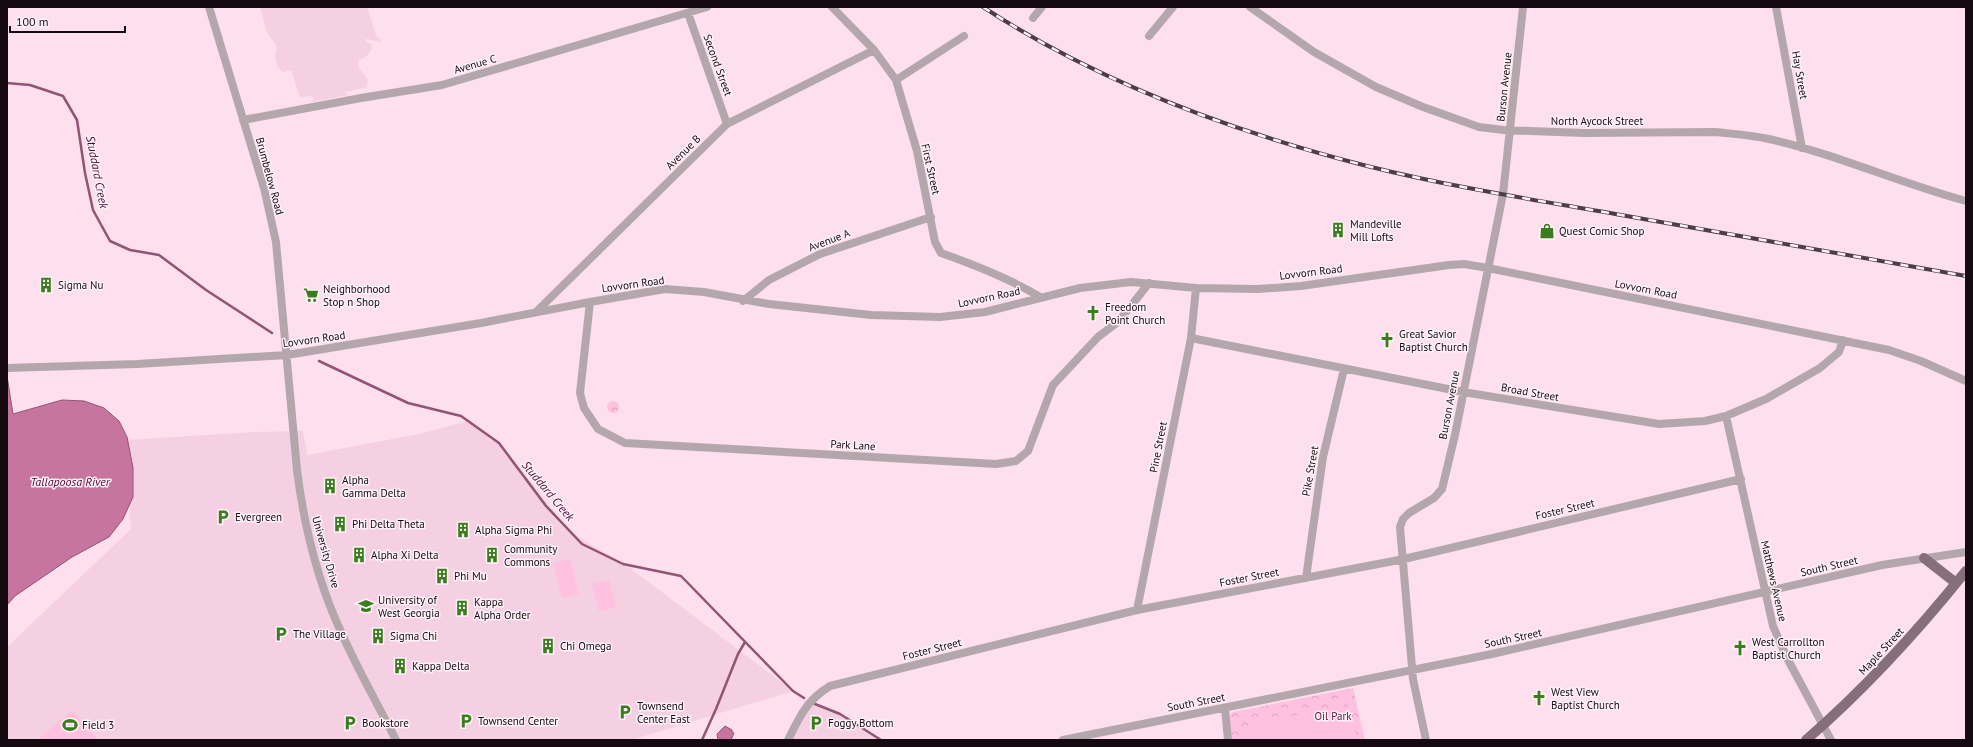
<svg xmlns="http://www.w3.org/2000/svg" width="1973" height="747" font-family="'PT Sans',sans-serif">
	<style>
		.built { fill: #f5d0e2 }
		.forest { fill: url(#forest-crowns) }
		.pitch { fill: #ffc1df }
		.water { fill: #c7749f; stroke: #915474 }
		.lines { fill: none; stroke-linecap: round; stroke-linejoin: round }
		.stream { stroke: #915474; stroke-width: 2.5 }
		.minor { stroke: #b4a7ac; stroke-width: 8 }
		.major { stroke: #866f7a; stroke-width: 10 }
		.rail-casing { stroke: #4d3e45; stroke-width: 4 }
		.rail { stroke: #fff2f8; stroke-width: 2.5; stroke-dasharray: 8; stroke-linecap: butt }
		.labels { text-anchor: middle; stroke-width: 3; stroke-linejoin: round; paint-order: stroke }
		.street-label { font-size: 11px; fill: #140a0f; stroke: #fff2f8 }
		.poi-label { font-size: 11px; fill: #140a0f; stroke: #fff2f8; text-anchor: start }
		.park-label { font-size: 11px; fill: #5f1541; stroke: #fff2f8 }
		.water-label { font-size: 12px; font-style: italic; fill: #530636; stroke: #fff2f8 }
	</style>
	<defs>
		<pattern id="forest-crowns" width="20" height="18" patternUnits="userSpaceOnUse"><rect width="20" height="18" fill="#ffc1df"/><path d="M2 6a3 3 0 1 1 6 0M12 15a3 3 0 1 1 6 0" fill="none" stroke="#daa4be"/></pattern>
	</defs>
	<rect width="100%" height="100%" fill="#fedfed"/>
	<path class="built" d="M 260,7 L 367,7 L 376,35 L 382,42 L 365,39 L 365,41 L 371,44 L 372,48 L 368,55 L 358,61 L 359,68 L 368,80 L 367,87 L 345,92 L 348,95 L 311,102 L 314,98 L 311,96 L 300,97 L 291,70 L 283,72 L 278,67 L 275,56 L 277,46 L 267,33 Z
		M 468,421 L 499,443 L 571,533 L 626,565 L 793,691 L 631,740 L 7,740 L 7,647 L 131,529 L 125,440 L 254,432 L 303,431 L 307,455 L 419,434 Z
		M 805,700 L 830,710 L 879,740 L 784,740 Z"/>
	<path class="forest" d="M607 407a6 6 0 1 1 12 0a6 6 0 1 1-12 0Z
		M 1353,688 L 1365,740 L 1231,740 L 1230,714 L 1233,712 Z"/>
	<path class="pitch" d="M 570,559 L 579,594 L 562,598 L 553,563 Z
		M 609,580 L 616,607 L 599,611 L 592,584 Z
		M 1343,705 L 1350,708 L 1357,740 L 1249,740 L 1246,726 Z
		M 72,710 L 98,740 L 37,740 Z"/>
	<path class="water" d="M 7,376 L 13,414 L 62,400 L 84,401 L 104,408 L 119,421 L 127,437 L 133,468 L 133,497 L 123,519 L 109,537 L 72,557 L 15,596 L 7,605 Z
		M 725,726 L 732,730 L 732,732 L 734,733 L 731,740 L 718,740 L 717,734 Z"/>
	<g class="lines">
		<path class="stream" d="M 7,83 L 30,85 L 63,96 L 77,120 L 85,173 L 93,210 L 110,241 L 130,250 L 159,255 L 206,290 L 272,333
			M 319,361 L 408,403 L 461,416 L 499,443 L 546,506 L 582,544 L 623,564 L 681,576 L 793,691 L 804,698
			M 815,704 L 840,714 L 881,740
			M 702,740 L 716,709 L 738,654 L 745,642"/>
		<path class="minor" d="M 209,7 L 264,188 L 276,242 L 297,470 C 304,526 318,583 342,634 C 358,670 378,705 396,740
			M 832,7 L 874,50 L 896,80 L 917,151 L 935,242 L 941,253 C 975,265 1009,278 1040,297
			M 1250,7 L 1314,52 L 1376,87 L 1423,107 L 1479,127 L 1504,130 L 1584,133 L 1715,132 C 1733,134 1751,135 1769,139 C 1836,154 1899,183 1966,201
			M 1776,7 L 1802,148
			M 688,13 L 727,124
			M 1033,18 L 1042,7
			M 1149,36 L 1173,7
			M 896,80 L 964,36
			M 243,120 L 361,98 L 442,85 L 707,7
			M 743,301 L 769,280 L 820,254 L 931,217
			M 590,302 L 580,393 L 584,408 L 598,429 L 625,443 L 996,464 L 1016,461 L 1028,451 L 1053,385 L 1098,337 L 1119,321 L 1149,283
			M 537,311 L 727,124 L 874,50
			M 1191,338 L 1463,392 L 1659,424 L 1705,421 L 1726,416 L 1766,399 L 1820,368 L 1839,352 L 1843,340
			M 7,368 L 137,364 L 287,355 L 481,323 L 590,302 L 665,289 L 704,292 L 769,304 L 871,315 L 940,317 L 985,312 L 1080,288 L 1131,282 L 1196,288 L 1258,289 L 1301,286 L 1449,265 L 1464,264 L 1488,268 L 1889,350 L 1921,361 L 1966,381
			M 1726,416 L 1773,626 L 1787,658 L 1831,740
			M 1306,578 L 1323,457 L 1344,369
			M 1137,610 L 1191,338 L 1196,288
			M 1225,708 L 1228,740
			M 788,740 C 800,716 806,701 830,686 L 1137,610 L 1404,559 L 1741,479
			M 1063,740 L 1492,654 L 1882,565 L 1966,552
			M 1426,740 L 1413,679 L 1400,527 L 1403,519 L 1409,513 L 1434,498 L 1442,489 L 1455,435 L 1503,194 L 1523,7"/>
		<path class="major" d="M 1924,558 L 1956,583
			M 1806,740 C 1865,689 1917,632 1966,571"/>
		<g class="rail-casing">
			<path id="rail" d="M 983,7 C 1099,83 1234,132 1367,166 C 1451,187 1536,200 1621,215 C 1736,235 1851,256 1966,276"/>
		</g>
		<use href="#rail" class="rail"/>
	</g>
	<defs>
		<g id="building-bare" transform="scale(1.2)"><path d="M-4-6H4V6H1V3H-1V6H-4ZM-2.5-4.3h1.7v1.8h-1.7ZM.8-4.3h1.7v1.8H.8ZM-2.5-1h1.7V.8h-1.7ZM.8-1h1.7V.8H.8Z" fill="#397d1f" stroke="#fff2f8" stroke-width="2.5" paint-order="stroke"/></g>
		<g id="shop-bare" transform="scale(1.2)"><path d="M-5-2.5h2.3a2.7 3.5 0 0 1 5.4 0H5L5.5 6h-11ZM-1.5-2.5h3a1.5 2.3 0 0 0-3 0Z" fill="#397d1f" stroke="#fff2f8" stroke-width="2.5" paint-order="stroke"/></g>
		<g id="supermarket-bare" transform="scale(1.2)"><path d="M-6-5.5h2.5l.6 2H6L4.5 2H-2.5L-4.4-4H-6ZM-1.5 3.2a1.3 1.3 0 1 0 .1 0ZM3 3.2a1.3 1.3 0 1 0 .1 0Z" fill="#397d1f" stroke="#fff2f8" stroke-width="2.5" paint-order="stroke"/></g>
		<g id="church-bare" transform="scale(1.2)"><path d="M-1.2-6h2.4v3.5h3.3v2.4h-3.3V6h-2.4V-.1h-3.3v-2.4h3.3Z" fill="#397d1f" stroke="#fff2f8" stroke-width="2.5" paint-order="stroke"/></g>
		<g id="parking-bare" transform="scale(1.2)"><path d="M-3.5-5.5H1a3.5 3.5 0 0 1 0 7H-1V5.5H-3.5ZM-1-3.4V-.6H.8a1.4 1.4 0 0 0 0-2.8Z" fill="#397d1f" stroke="#fff2f8" stroke-width="2.5" paint-order="stroke"/></g>
		<g id="university-bare" transform="scale(1.2)"><path d="M0-5L7-2L0 1L-7-2ZM-4 1L0 2.5L4 1V4Q0 6-4 4Z" fill="#397d1f" stroke="#fff2f8" stroke-width="2.5" paint-order="stroke"/></g>
		<g id="stadium-bare" transform="scale(1.2)"><path d="M0-5a6.5 5 0 1 0 0 10a6.5 5 0 1 0 0-10ZM-3.5-1.8h7v3.6h-7Z" fill="#397d1f" stroke="#fff2f8" stroke-width="2.5" paint-order="stroke"/></g>
	</defs>
	<g fill-rule="evenodd">
		<use href="#building-bare" x="1338" y="230"/>
		<use href="#shop-bare" x="1547" y="231"/>
		<use href="#building-bare" x="46" y="285"/>
		<use href="#supermarket-bare" x="311" y="295"/>
		<use href="#church-bare" x="1093" y="313"/>
		<use href="#church-bare" x="1387" y="340"/>
		<use href="#building-bare" x="330" y="486"/>
		<use href="#parking-bare" x="223" y="517"/>
		<use href="#building-bare" x="340" y="524"/>
		<use href="#building-bare" x="463" y="530"/>
		<use href="#building-bare" x="359" y="555"/>
		<use href="#building-bare" x="492" y="555"/>
		<use href="#building-bare" x="442" y="576"/>
		<use href="#university-bare" x="366" y="606"/>
		<use href="#building-bare" x="462" y="608"/>
		<use href="#parking-bare" x="281" y="634"/>
		<use href="#building-bare" x="378" y="636"/>
		<use href="#building-bare" x="548" y="646"/>
		<use href="#church-bare" x="1740" y="648"/>
		<use href="#building-bare" x="400" y="666"/>
		<use href="#church-bare" x="1539" y="698"/>
		<use href="#parking-bare" x="625" y="712"/>
		<use href="#parking-bare" x="466" y="721"/>
		<use href="#parking-bare" x="350" y="723"/>
		<use href="#parking-bare" x="816" y="723"/>
		<use href="#stadium-bare" x="70" y="725"/>
	</g>
	<g class="labels">
		<g class="street-label">
			<text transform="translate(475 64) rotate(-16)" y="4">Avenue C</text>
			<text transform="translate(718 65) rotate(70)" y="4">Second Street</text>
			<text transform="translate(1800 75) rotate(80)" y="4">Hay Street</text>
			<text transform="translate(1504 87) rotate(-84)" y="4">Burson Avenue</text>
			<text x="1597" y="125">North Aycock Street</text>
			<text transform="translate(683 152) rotate(-45)" y="4">Avenue B</text>
			<text transform="translate(931 169) rotate(77)" y="4">First Street</text>
			<text transform="translate(270 176) rotate(75)" y="4">Brumbelow Road</text>
			<text transform="translate(829 240) rotate(-21)" y="4">Avenue A</text>
			<text transform="translate(1311 272) rotate(-7)" y="4">Lovvorn Road</text>
			<text transform="translate(633 284) rotate(-8)" y="4">Lovvorn Road</text>
			<text transform="translate(1646 289) rotate(11)" y="4">Lovvorn Road</text>
			<text transform="translate(989 297) rotate(-12)" y="4">Lovvorn Road</text>
			<text transform="translate(314 339) rotate(-8)" y="4">Lovvorn Road</text>
			<text transform="translate(1530 392) rotate(10)" y="4">Broad Street</text>
			<text transform="translate(1449 405) rotate(-79)" y="4">Burson Avenue</text>
			<text transform="translate(853 445) rotate(3)" y="4">Park Lane</text>
			<text transform="translate(1158 447) rotate(-79)" y="4">Pine Street</text>
			<text transform="translate(1310 471) rotate(-80)" y="4">Pike Street</text>
			<text transform="translate(1565 509) rotate(-13)" y="4">Foster Street</text>
			<text transform="translate(326 552) rotate(74)" y="4">University Drive</text>
			<text transform="translate(1829 566) rotate(-13)" y="4">South Street</text>
			<text transform="translate(1249 577) rotate(-11)" y="4">Foster Street</text>
			<text transform="translate(1774 581) rotate(77)" y="4">Matthews Avenue</text>
			<text transform="translate(1513 638) rotate(-12)" y="4">South Street</text>
			<text transform="translate(932 649) rotate(-14)" y="4">Foster Street</text>
			<text transform="translate(1881 651) rotate(-47)" y="4">Maple Street</text>
			<text transform="translate(1196 702) rotate(-11)" y="4">South Street</text>
		</g>
		<g class="poi-label">
			<text x="1350" y="228">Mandeville<tspan x="1350" dy="13">Mill Lofts</tspan></text>
			<text x="1559" y="235">Quest Comic Shop</text>
			<text x="58" y="289">Sigma Nu</text>
			<text x="323" y="293">Neighborhood<tspan x="323" dy="13">Stop n Shop</tspan></text>
			<text x="1105" y="311">Freedom<tspan x="1105" dy="13">Point Church</tspan></text>
			<text x="1399" y="338">Great Savior<tspan x="1399" dy="13">Baptist Church</tspan></text>
			<text x="342" y="484">Alpha<tspan x="342" dy="13">Gamma Delta</tspan></text>
			<text x="235" y="521">Evergreen</text>
			<text x="352" y="528">Phi Delta Theta</text>
			<text x="475" y="534">Alpha Sigma Phi</text>
			<text x="504" y="553">Community<tspan x="504" dy="13">Commons</tspan></text>
			<text x="371" y="559">Alpha Xi Delta</text>
			<text x="454" y="580">Phi Mu</text>
			<text x="378" y="604">University of<tspan x="378" dy="13">West Georgia</tspan></text>
			<text x="474" y="606">Kappa<tspan x="474" dy="13">Alpha Order</tspan></text>
			<text x="293" y="638">The Village</text>
			<text x="390" y="640">Sigma Chi</text>
			<text x="1752" y="646">West Carrollton<tspan x="1752" dy="13">Baptist Church</tspan></text>
			<text x="560" y="650">Chi Omega</text>
			<text x="412" y="670">Kappa Delta</text>
			<text x="1551" y="696">West View<tspan x="1551" dy="13">Baptist Church</tspan></text>
			<text x="637" y="710">Townsend<tspan x="637" dy="13">Center East</tspan></text>
			<text x="478" y="725">Townsend Center</text>
			<text x="362" y="727">Bookstore</text>
			<text x="828" y="727">Foggy Bottom</text>
			<text x="82" y="729">Field 3</text>
		</g>
		<g class="park-label">
			<text x="1333" y="720">Oil Park</text>
		</g>
		<g class="water-label">
			<text transform="translate(97 172) rotate(79)" y="4">Studdard Creek</text>
			<text x="70" y="486">Tallapoosa River</text>
			<text transform="translate(548 491) rotate(50)" y="4">Studdard Creek</text>
		</g>
	</g>
	<rect width="1973" height="747" fill="none" stroke="#140a0f" stroke-width="16"/>
	<path d="M10 26v6h115v-6" fill="none" stroke="#140a0f" stroke-width="2"/>
	<text x="16" y="26" font-size="12" fill="#140a0f" stroke="#fff2f8" stroke-width="3" paint-order="stroke">100 m</text>
</svg>
